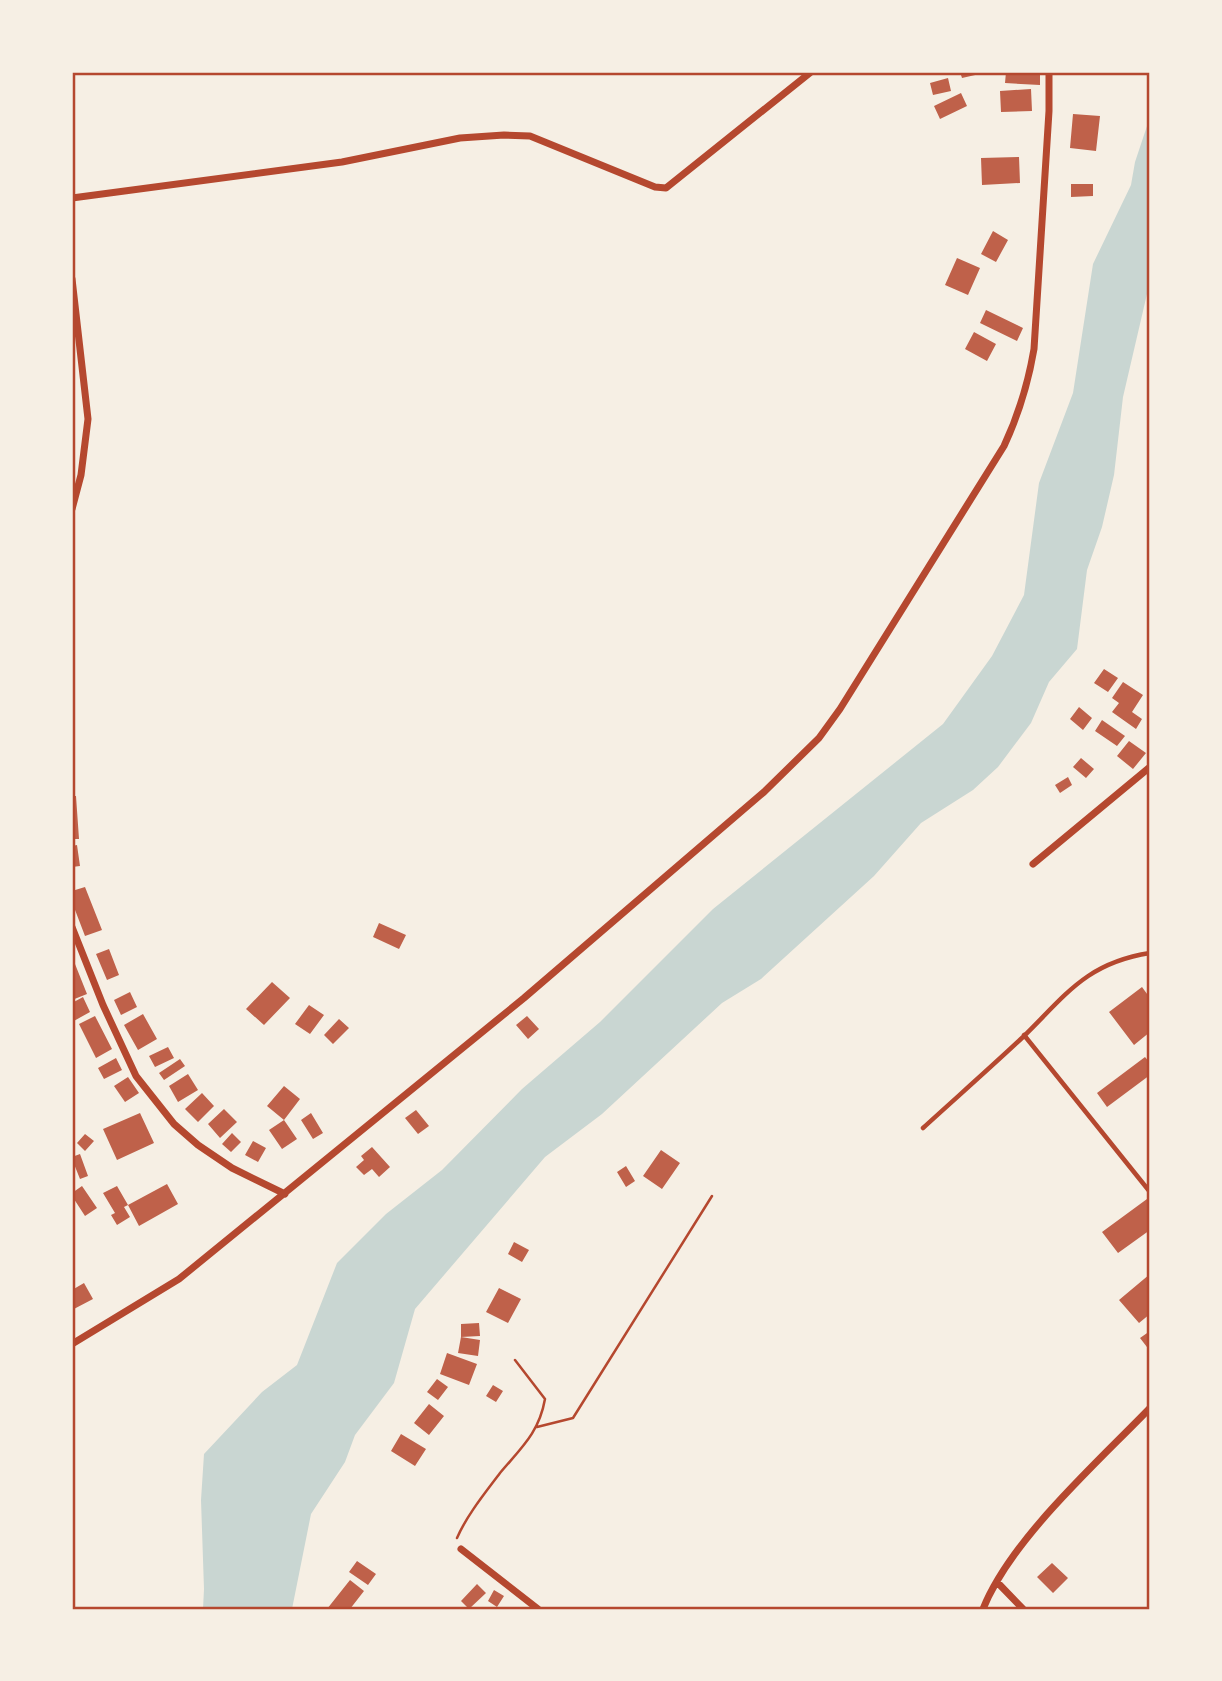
<svg xmlns="http://www.w3.org/2000/svg" width="1222" height="1681" font-family="'PT Sans',sans-serif">
	<style>
		.water { fill: #c9d6d2 }
		.building { fill: #bf614a }
		.lines { fill: none; stroke-linecap: round; stroke-linejoin: round }
		.path { stroke: #b5482f; stroke-width: 2.5 }
		.service { stroke: #b5482f; stroke-width: 4.5 }
		.minor { stroke: #b5482f; stroke-width: 7 }
		.neatline { fill: none; stroke: #b5482f; stroke-width: 2.5 }
	</style>
	<rect width="100%" height="100%" fill="#f6efe4"/>
	<path class="water" d="M 1150,117 L 1150,281 L 1123,397 L 1114,475 L 1102,527 L 1087,570 L 1077,649 L 1049,682 L 1031,723 L 998,767 L 973,790 L 921,823 L 874,876 L 761,979 L 722,1003 L 602,1114 L 545,1157 L 415,1309 L 394,1383 L 355,1435 L 345,1462 L 311,1514 L 292,1609 L 203,1609 L 204,1589 L 201,1500 L 204,1454 L 262,1392 L 297,1365 L 337,1263 L 386,1214 L 442,1170 L 522,1089 L 600,1022 L 713,909 L 943,724 L 992,656 L 1024,595 L 1039,483 L 1073,393 L 1093,264 L 1131,185 L 1135,162 Z"/>
	<path class="building" d="M 960,72 L 984,72 L 984,73 L 962,78 Z
		M 1006,72 L 1040,72 L 1040,85 L 1005,83 Z
		M 948,78 L 951,91 L 933,95 L 930,83 Z
		M 1031,89 L 1032,111 L 1001,112 L 1000,91 Z
		M 961,93 L 967,106 L 940,119 L 934,106 Z
		M 1073,114 L 1100,116 L 1096,151 L 1070,148 Z
		M 1019,157 L 1020,183 L 982,185 L 981,158 Z
		M 1071,184 L 1093,184 L 1093,196 L 1071,197 Z
		M 993,231 L 1008,240 L 996,262 L 981,254 Z
		M 957,258 L 980,268 L 968,295 L 945,285 Z
		M 986,310 L 1023,328 L 1017,341 L 980,323 Z
		M 974,332 L 996,344 L 987,361 L 965,349 Z
		M 1104,669 L 1118,678 L 1108,692 L 1094,683 Z
		M 1123,682 L 1143,695 L 1132,712 L 1142,719 L 1136,729 L 1112,712 L 1119,703 L 1112,698 Z
		M 1079,707 L 1092,718 L 1083,730 L 1070,719 Z
		M 1102,720 L 1125,736 L 1117,746 L 1095,731 Z
		M 1129,741 L 1146,753 L 1133,769 L 1117,756 Z
		M 1081,758 L 1094,769 L 1086,778 L 1073,767 Z
		M 1068,777 L 1072,785 L 1060,793 L 1055,785 Z
		M 72,796 L 76,796 L 79,839 L 72,839 Z
		M 77,845 L 80,866 L 72,867 L 72,846 Z
		M 85,887 L 102,930 L 85,936 L 72,902 L 72,891 Z
		M 379,923 L 406,935 L 399,949 L 373,937 Z
		M 109,949 L 119,975 L 107,980 L 96,954 Z
		M 75,964 L 87,994 L 72,1000 L 72,965 Z
		M 272,982 L 290,998 L 264,1025 L 246,1009 Z
		M 1142,987 L 1150,998 L 1150,1032 L 1134,1045 L 1109,1012 Z
		M 130,992 L 137,1007 L 121,1015 L 114,1000 Z
		M 83,997 L 90,1012 L 72,1022 L 72,1003 Z
		M 309,1005 L 324,1015 L 310,1034 L 295,1024 Z
		M 143,1014 L 157,1039 L 138,1050 L 124,1025 Z
		M 95,1016 L 112,1049 L 96,1058 L 79,1024 Z
		M 527,1016 L 539,1029 L 528,1039 L 516,1025 Z
		M 339,1019 L 349,1028 L 333,1044 L 324,1035 Z
		M 168,1047 L 174,1058 L 155,1067 L 149,1056 Z
		M 1145,1057 L 1150,1063 L 1150,1075 L 1107,1107 L 1097,1093 Z
		M 116,1058 L 122,1070 L 104,1079 L 98,1068 Z
		M 180,1059 L 185,1066 L 164,1080 L 159,1073 Z
		M 188,1074 L 198,1090 L 178,1102 L 169,1086 Z
		M 128,1077 L 139,1093 L 125,1102 L 114,1086 Z
		M 284,1086 L 300,1099 L 284,1120 L 267,1106 Z
		M 202,1093 L 214,1106 L 198,1122 L 185,1109 Z
		M 224,1109 L 237,1122 L 220,1138 L 208,1124 Z
		M 416,1110 L 429,1126 L 418,1134 L 405,1118 Z
		M 140,1113 L 154,1143 L 117,1160 L 103,1129 Z
		M 311,1113 L 323,1133 L 313,1139 L 301,1120 Z
		M 284,1120 L 297,1139 L 282,1149 L 269,1130 Z
		M 232,1133 L 241,1142 L 231,1152 L 222,1144 Z
		M 85,1134 L 94,1141 L 85,1151 L 77,1143 Z
		M 253,1141 L 266,1148 L 258,1162 L 245,1155 Z
		M 372,1147 L 390,1167 L 379,1177 L 372,1169 L 364,1175 L 356,1167 L 364,1160 L 361,1156 Z
		M 661,1150 L 680,1163 L 662,1189 L 643,1176 Z
		M 80,1154 L 88,1176 L 80,1179 L 72,1159 L 72,1157 Z
		M 626,1166 L 635,1181 L 626,1187 L 617,1172 Z
		M 167,1184 L 178,1204 L 139,1226 L 128,1205 Z
		M 82,1186 L 97,1208 L 85,1216 L 72,1196 L 72,1193 Z
		M 117,1186 L 128,1205 L 124,1207 L 130,1217 L 117,1225 L 111,1215 L 115,1213 L 103,1193 Z
		M 1147,1199 L 1150,1204 L 1150,1230 L 1118,1253 L 1102,1232 Z
		M 514,1242 L 529,1250 L 522,1262 L 508,1254 Z
		M 1150,1274 L 1150,1314 L 1139,1323 L 1119,1300 Z
		M 84,1283 L 93,1299 L 72,1310 L 72,1290 Z
		M 499,1288 L 521,1299 L 508,1323 L 486,1312 Z
		M 479,1323 L 480,1336 L 461,1337 L 461,1324 Z
		M 1150,1331 L 1150,1351 L 1140,1338 Z
		M 461,1337 L 480,1340 L 478,1356 L 458,1353 Z
		M 447,1353 L 477,1364 L 469,1385 L 440,1374 Z
		M 437,1379 L 448,1387 L 438,1400 L 427,1392 Z
		M 493,1385 L 503,1391 L 496,1402 L 486,1396 Z
		M 429,1404 L 444,1416 L 429,1435 L 414,1423 Z
		M 401,1434 L 426,1449 L 415,1466 L 391,1451 Z
		M 357,1561 L 376,1574 L 368,1585 L 349,1572 Z
		M 1052,1563 L 1068,1578 L 1053,1593 L 1037,1577 Z
		M 350,1580 L 364,1591 L 350,1609 L 327,1609 Z
		M 477,1584 L 486,1593 L 469,1609 L 461,1601 Z
		M 494,1590 L 504,1596 L 497,1607 L 488,1601 Z"/>
	<g class="lines">
		<path class="path" d="M 537,1427 L 573,1418 L 712,1196
			M 457,1538 C 467,1515 485,1493 500,1473 C 521,1448 539,1433 545,1399 L 515,1360"/>
		<path class="service" d="M 1024,1035 L 1150,1192
			M 923,1128 C 957,1097 990,1068 1023,1037 C 1066,995 1086,963 1150,953"/>
		<path class="minor" d="M 72,198 L 342,162 L 460,138 L 504,135 L 530,136 L 655,187 L 666,188 L 811,72
			M 72,279 L 88,419 L 81,475 L 72,509
			M 1033,864 L 1150,767
			M 72,927 L 103,1005 L 136,1076 L 174,1124 L 198,1145 L 232,1168 L 285,1194
			M 72,1344 L 179,1279 L 524,998 L 764,792 L 819,738 L 840,709 L 1004,446 C 1019,414 1028,384 1034,349 L 1049,111 L 1049,72
			M 461,1549 L 538,1609
			M 997,1582 L 1023,1609
			M 983,1609 C 1011,1539 1097,1463 1150,1408"/>
	</g>
	<rect width="1222" height="1681" fill="none" stroke="#f6efe4" stroke-width="147"/>
	<rect x="74" y="74" width="1074" height="1534" class="neatline"/>
</svg>
